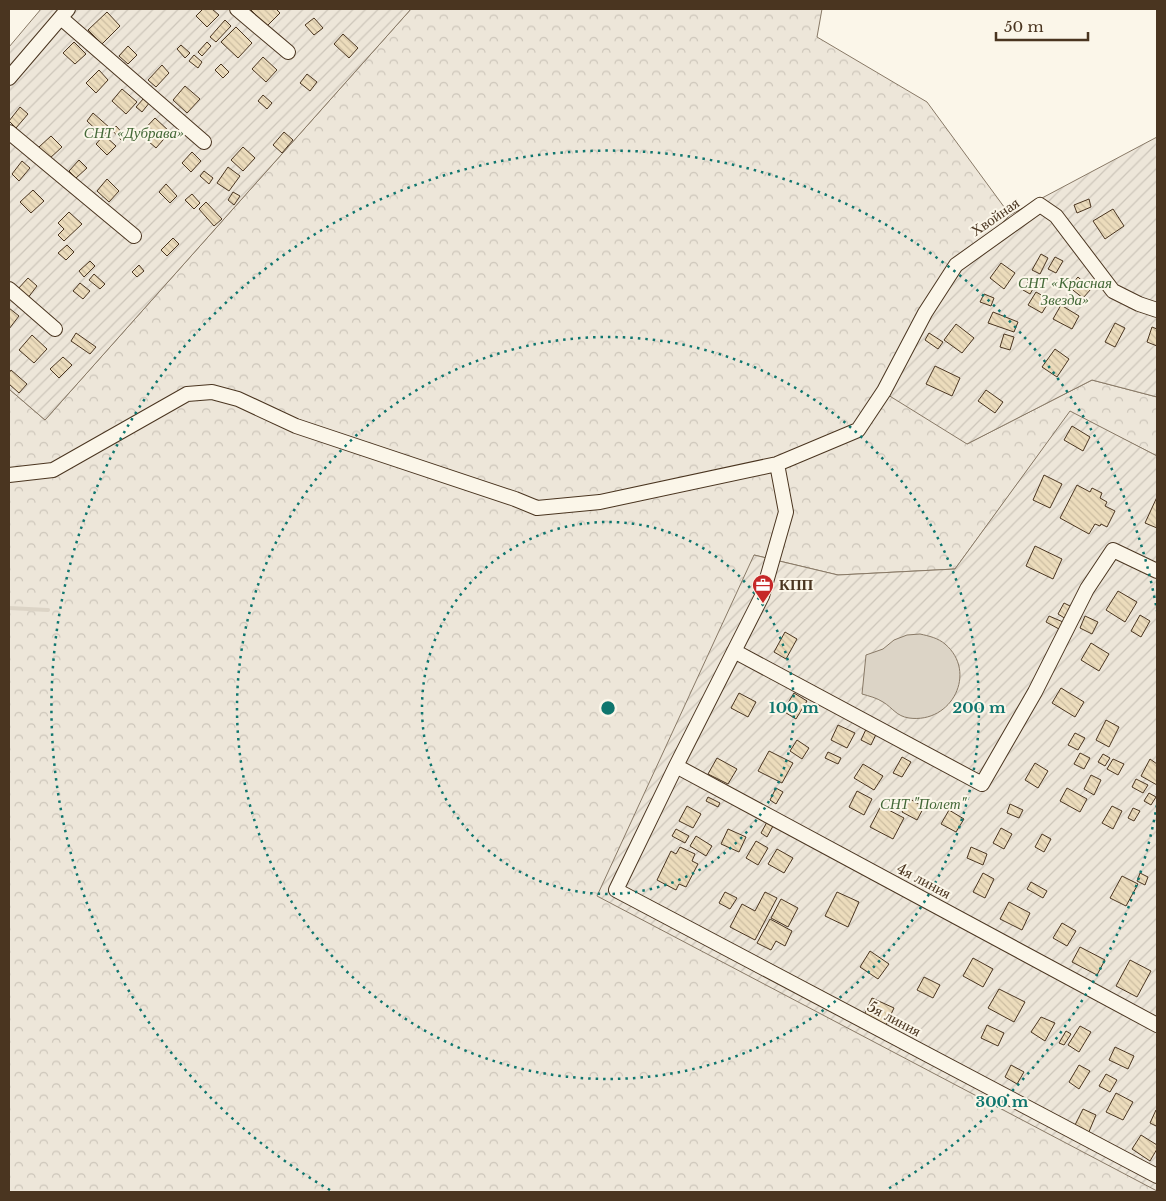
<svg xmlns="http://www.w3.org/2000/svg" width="1166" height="1201" font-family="'Libre Baskerville',serif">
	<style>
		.forest { fill: url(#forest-crowns); stroke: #887966 }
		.garden { fill: url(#garden-furrows); stroke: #887966 }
		.water { fill: #dcd4c6; stroke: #887966 }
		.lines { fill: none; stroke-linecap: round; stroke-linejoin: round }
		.stream { stroke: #dcd4c6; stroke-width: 4 }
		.building { fill: url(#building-back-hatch); stroke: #4a3520 }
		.minor-casing { stroke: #4a3520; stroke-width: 16 }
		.minor { stroke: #fbf6e9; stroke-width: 14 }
		.ring { fill: none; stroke: #0f766e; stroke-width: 2.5; stroke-dasharray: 2.5 5 }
		.labels { text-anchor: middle; stroke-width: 4; stroke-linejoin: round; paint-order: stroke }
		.park-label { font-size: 15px; font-style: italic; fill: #436837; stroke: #fbf6e9 }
		.street-label { font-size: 15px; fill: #4a3520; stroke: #fbf6e9 }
		.poi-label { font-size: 15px; font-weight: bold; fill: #4a3520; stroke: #fbf6e9; text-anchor: start }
		.centre { fill: #0f766e; stroke: #fbf6e9; stroke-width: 2.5 }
		.ring-label { font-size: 15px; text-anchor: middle; font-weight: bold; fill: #0f766e; stroke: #fbf6e9; stroke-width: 4; stroke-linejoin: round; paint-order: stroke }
	</style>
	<defs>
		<pattern id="forest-crowns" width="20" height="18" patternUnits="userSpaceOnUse" patternTransform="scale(1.25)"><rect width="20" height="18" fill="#ede6d9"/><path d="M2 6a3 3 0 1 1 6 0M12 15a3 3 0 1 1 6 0" fill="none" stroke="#cdc6ba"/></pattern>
		<pattern id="garden-furrows" width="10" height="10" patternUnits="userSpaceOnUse" patternTransform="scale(1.25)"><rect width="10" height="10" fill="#ede6d9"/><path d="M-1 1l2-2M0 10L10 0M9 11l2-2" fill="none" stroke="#cdc6ba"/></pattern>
		<pattern id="building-back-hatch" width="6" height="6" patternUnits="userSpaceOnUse" patternTransform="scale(1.25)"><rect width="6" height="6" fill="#ecdcbc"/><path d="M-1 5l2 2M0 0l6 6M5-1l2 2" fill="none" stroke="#ccbda1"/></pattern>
	</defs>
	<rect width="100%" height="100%" fill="#fbf6e9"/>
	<path class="forest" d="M 411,9 L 822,9 L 817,37 L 927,102 L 1010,215 L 929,301 L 967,444 L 1092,380 L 1157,397 L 1157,456 L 1070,412 L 955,569 L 838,575 L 754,555 L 1157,1192 L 9,1192 L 9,389 L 45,420 Z"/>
	<path class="garden" d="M 41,9 L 411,9 L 45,420 L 9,389 L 9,47 Z
		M 1157,137 L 1157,397 L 1092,380 L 967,444 L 880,390 L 929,301 L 1010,215 Z
		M 1070,411 L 1157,456 L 1157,1191 L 597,896 L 754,555 L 838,575 L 955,569 Z"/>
	<path class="water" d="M 920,634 C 929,636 938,638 945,644 C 978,672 952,724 909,718 C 896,716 893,708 883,702 C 877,698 869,696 862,694 L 866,655 L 883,649 L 894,640 L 907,635 Z"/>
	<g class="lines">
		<path class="stream" d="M 9,608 L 48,610"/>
	</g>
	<path class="building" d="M 203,9 L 212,9 L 219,15 L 207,27 L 196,16 Z
		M 250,9 L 276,9 L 280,13 L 267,26 Z
		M 107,12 L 120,26 L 102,44 L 88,30 Z
		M 314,18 L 323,28 L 314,35 L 305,25 Z
		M 225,20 L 231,26 L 216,42 L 210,37 Z
		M 236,27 L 252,43 L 238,58 L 221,42 Z
		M 343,34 L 358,48 L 349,58 L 334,44 Z
		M 74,42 L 86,54 L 75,64 L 63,53 Z
		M 207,42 L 211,46 L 202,56 L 198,52 Z
		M 181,45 L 190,53 L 185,58 L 177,49 Z
		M 128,46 L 137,55 L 128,64 L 119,56 Z
		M 194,55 L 202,62 L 198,68 L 189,61 Z
		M 263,57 L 277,70 L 266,82 L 252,69 Z
		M 221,64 L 229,72 L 223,78 L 215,70 Z
		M 162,65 L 169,73 L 156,87 L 148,80 Z
		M 99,70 L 108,80 L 96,93 L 86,83 Z
		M 307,74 L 317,82 L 310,91 L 300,83 Z
		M 185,86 L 200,99 L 187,113 L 173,100 Z
		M 122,89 L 137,102 L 126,114 L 112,101 Z
		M 263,95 L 272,103 L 267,109 L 258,101 Z
		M 144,98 L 150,102 L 142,112 L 136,107 Z
		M 20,107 L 28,114 L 16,128 L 9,121 Z
		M 93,113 L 110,128 L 103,136 L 87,121 Z
		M 155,118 L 170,132 L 156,148 L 140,134 Z
		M 116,126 L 126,137 L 122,141 L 112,130 Z
		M 284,132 L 293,140 L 282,153 L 273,145 Z
		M 104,135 L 116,146 L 107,155 L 96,144 Z
		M 51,136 L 62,147 L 49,159 L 39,147 Z
		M 243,147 L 255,158 L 243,171 L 231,160 Z
		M 192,152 L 201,161 L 191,172 L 182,163 Z
		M 79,160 L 87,168 L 76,178 L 69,171 Z
		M 22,161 L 30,168 L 19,181 L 12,174 Z
		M 228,167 L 240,176 L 229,191 L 217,183 Z
		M 204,171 L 213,178 L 209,184 L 200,176 Z
		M 107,179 L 119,191 L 109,202 L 97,191 Z
		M 166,184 L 177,196 L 170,203 L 159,192 Z
		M 33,190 L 44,201 L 31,213 L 20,202 Z
		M 233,192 L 240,196 L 234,205 L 228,200 Z
		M 192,194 L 200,203 L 194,209 L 185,200 Z
		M 1089,199 L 1091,207 L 1077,213 L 1074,205 Z
		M 206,202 L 222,219 L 214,226 L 199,209 Z
		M 1113,209 L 1124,226 L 1105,239 L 1093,221 Z
		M 69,212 L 82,224 L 64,241 L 58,235 L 64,229 L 58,223 Z
		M 173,238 L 179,244 L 167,256 L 161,250 Z
		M 67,245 L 74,252 L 66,260 L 58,253 Z
		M 1041,254 L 1048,258 L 1040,274 L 1032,270 Z
		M 1055,257 L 1063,261 L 1056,273 L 1048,269 Z
		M 90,261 L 95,266 L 84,277 L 79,271 Z
		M 1001,263 L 1015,273 L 1004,289 L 990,278 Z
		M 139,265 L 144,271 L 137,277 L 132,272 Z
		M 94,274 L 105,284 L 100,289 L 89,280 Z
		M 1078,277 L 1091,289 L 1083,298 L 1069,287 Z
		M 28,278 L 37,286 L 27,299 L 17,290 Z
		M 1029,280 L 1036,284 L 1030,294 L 1023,290 Z
		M 80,283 L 90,291 L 83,299 L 73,291 Z
		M 1036,292 L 1050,300 L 1042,313 L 1028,305 Z
		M 984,294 L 994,298 L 991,306 L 980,302 Z
		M 1061,305 L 1079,316 L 1072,329 L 1053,319 Z
		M 9,308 L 19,316 L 9,329 Z
		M 993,312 L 1018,322 L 1014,332 L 988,323 Z
		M 1115,323 L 1125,328 L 1115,347 L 1105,342 Z
		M 956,324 L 974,338 L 962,353 L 944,340 Z
		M 1152,327 L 1157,329 L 1157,346 L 1147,342 Z
		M 76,333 L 96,347 L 90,354 L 71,341 Z
		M 929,333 L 943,342 L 938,349 L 925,340 Z
		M 1004,334 L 1014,337 L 1010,350 L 1000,347 Z
		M 32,335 L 47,349 L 34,363 L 19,350 Z
		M 1055,349 L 1069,359 L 1057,377 L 1042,367 Z
		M 63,357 L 72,365 L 59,378 L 50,369 Z
		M 935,366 L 960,378 L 952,396 L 926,384 Z
		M 11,370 L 27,384 L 19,393 L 9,384 L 9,373 Z
		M 986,390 L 1003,402 L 995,413 L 978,401 Z
		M 1072,426 L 1090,437 L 1083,451 L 1064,440 Z
		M 1044,475 L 1062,484 L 1050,508 L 1033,500 Z
		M 1077,485 L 1090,492 L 1092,488 L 1102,493 L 1100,498 L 1107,502 L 1105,506 L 1115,511 L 1107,527 L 1101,524 L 1100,526 L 1095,524 L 1089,534 L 1060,518 Z
		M 1157,497 L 1157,528 L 1145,523 Z
		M 1035,546 L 1062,559 L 1053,579 L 1026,566 Z
		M 1118,591 L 1137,602 L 1125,622 L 1106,610 Z
		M 1064,603 L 1072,607 L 1066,619 L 1058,614 Z
		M 1140,615 L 1150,621 L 1141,637 L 1131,631 Z
		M 1049,616 L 1063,622 L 1059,629 L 1046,622 Z
		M 1085,616 L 1098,622 L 1092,634 L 1080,628 Z
		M 785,632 L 797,639 L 786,659 L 774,652 Z
		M 1091,643 L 1109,654 L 1099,671 L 1081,660 Z
		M 1061,688 L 1084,702 L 1075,717 L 1052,703 Z
		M 739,693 L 756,702 L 748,717 L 731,708 Z
		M 794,693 L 807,701 L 796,719 L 783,711 Z
		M 1106,720 L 1119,727 L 1109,747 L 1096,740 Z
		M 838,725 L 855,733 L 847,748 L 831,740 Z
		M 868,725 L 878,730 L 871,745 L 861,740 Z
		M 1075,733 L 1085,738 L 1078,750 L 1068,745 Z
		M 797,740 L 809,748 L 802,759 L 790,751 Z
		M 769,751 L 793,763 L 782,783 L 758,771 Z
		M 828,752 L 841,758 L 838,764 L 825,758 Z
		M 1080,753 L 1090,758 L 1084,769 L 1074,764 Z
		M 1103,754 L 1110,758 L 1105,766 L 1098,762 Z
		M 902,757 L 911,762 L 902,777 L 893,773 Z
		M 717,758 L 737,769 L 728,784 L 708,774 Z
		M 1113,759 L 1124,764 L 1118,775 L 1107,769 Z
		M 1150,759 L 1157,764 L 1157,785 L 1141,776 Z
		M 1035,763 L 1048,771 L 1038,788 L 1025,780 Z
		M 863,764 L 883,776 L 874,790 L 854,778 Z
		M 1091,775 L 1101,780 L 1094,795 L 1084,789 Z
		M 1136,779 L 1148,785 L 1143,793 L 1132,787 Z
		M 776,788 L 783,792 L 776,804 L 770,800 Z
		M 1067,788 L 1087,799 L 1080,812 L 1060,801 Z
		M 857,791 L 872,799 L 864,815 L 849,807 Z
		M 1149,793 L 1156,797 L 1151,805 L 1144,801 Z
		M 708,797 L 720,803 L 718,807 L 706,801 Z
		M 910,799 L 924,807 L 917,820 L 902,812 Z
		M 1010,804 L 1023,810 L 1019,818 L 1007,813 Z
		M 687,806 L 701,814 L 693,828 L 679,821 Z
		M 881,806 L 904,818 L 893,839 L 870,827 Z
		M 1112,806 L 1122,811 L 1113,829 L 1102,823 Z
		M 1133,808 L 1140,811 L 1134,821 L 1128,818 Z
		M 949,810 L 964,819 L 956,832 L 941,824 Z
		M 767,822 L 773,826 L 767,837 L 761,833 Z
		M 1001,828 L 1012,834 L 1004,849 L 993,843 Z
		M 676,829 L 689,836 L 685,843 L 672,836 Z
		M 728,829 L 746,837 L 739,852 L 721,844 Z
		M 1042,834 L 1051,839 L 1044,852 L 1035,847 Z
		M 696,836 L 712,846 L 706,856 L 690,846 Z
		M 756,841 L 768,848 L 758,865 L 746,858 Z
		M 680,847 L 695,854 L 692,861 L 698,864 L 686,887 L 679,884 L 676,890 L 657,880 L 671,851 L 676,854 Z
		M 971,847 L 987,854 L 983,865 L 967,858 Z
		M 777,849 L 793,858 L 784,873 L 768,864 Z
		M 983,873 L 994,879 L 985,898 L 973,892 Z
		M 1140,873 L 1148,877 L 1145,885 L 1137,881 Z
		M 1122,876 L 1138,884 L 1126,906 L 1110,898 Z
		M 1031,882 L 1047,891 L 1043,898 L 1027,889 Z
		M 725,892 L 737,898 L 730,909 L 719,903 Z
		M 765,892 L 777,898 L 755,940 L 730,927 L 742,904 L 755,911 Z
		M 837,892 L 859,902 L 848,927 L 825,916 Z
		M 781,899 L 798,908 L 788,927 L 771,918 Z
		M 1009,902 L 1030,913 L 1022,930 L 1000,919 Z
		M 770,919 L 792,931 L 785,946 L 776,941 L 771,950 L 757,943 Z
		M 1062,923 L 1076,931 L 1067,946 L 1053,938 Z
		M 1080,947 L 1105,960 L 1097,975 L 1072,962 Z
		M 870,951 L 889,964 L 878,979 L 860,967 Z
		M 973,958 L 993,969 L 983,987 L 963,976 Z
		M 1130,960 L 1151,971 L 1137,997 L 1116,986 Z
		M 924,977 L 940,985 L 933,998 L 917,990 Z
		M 999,989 L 1025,1002 L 1014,1022 L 988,1008 Z
		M 872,998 L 894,1008 L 886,1025 L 864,1015 Z
		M 1041,1017 L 1055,1023 L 1045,1041 L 1031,1032 Z
		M 987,1025 L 1004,1033 L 998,1046 L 981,1038 Z
		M 1080,1026 L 1091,1032 L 1079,1052 L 1068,1045 Z
		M 1066,1031 L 1071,1034 L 1064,1045 L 1059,1043 Z
		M 1115,1047 L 1134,1056 L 1128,1069 L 1109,1060 Z
		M 1011,1065 L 1024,1072 L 1017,1084 L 1005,1077 Z
		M 1079,1065 L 1090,1071 L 1079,1089 L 1069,1082 Z
		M 1106,1074 L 1117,1080 L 1110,1092 L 1099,1086 Z
		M 1116,1093 L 1133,1102 L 1123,1120 L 1106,1112 Z
		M 1083,1109 L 1096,1115 L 1088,1134 L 1074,1127 Z
		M 1156,1110 L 1157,1111 L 1157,1124 L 1156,1126 L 1150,1123 Z
		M 1141,1135 L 1157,1145 L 1157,1149 L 1150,1161 L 1132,1149 Z"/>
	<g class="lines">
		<g class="minor-casing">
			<path id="minor" d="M 237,9 L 288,52
				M 61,18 L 204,142
				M 9,78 L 68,9
				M 9,132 L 134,236
				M 9,289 L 55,329
				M 777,464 L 786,512 L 762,596 L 676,766 L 616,890 L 1157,1176
				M 9,475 L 53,470 L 187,394 L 212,392 L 238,399 L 296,426 L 515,499 L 537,508 L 600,502 L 777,464 L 858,430 L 884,391 L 925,313 L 956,265 L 1040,205 L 1056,216 L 1113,291 L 1139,304 L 1157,310
				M 734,651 L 982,784 L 1035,692 L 1087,589 L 1113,550 L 1157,571
				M 676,766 L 1157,1025"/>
		</g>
		<use href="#minor" class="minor"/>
	</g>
	<g class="ring">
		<circle cx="608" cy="708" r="186"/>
		<circle cx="608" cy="708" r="371"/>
		<path d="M1157 805A557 557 0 0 1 886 1190M330 1190A557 557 0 1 1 1157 611"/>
	</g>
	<defs>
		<g id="office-pin" transform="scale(1.125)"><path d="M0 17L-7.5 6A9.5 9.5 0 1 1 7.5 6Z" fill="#c62828" stroke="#fbf6e9"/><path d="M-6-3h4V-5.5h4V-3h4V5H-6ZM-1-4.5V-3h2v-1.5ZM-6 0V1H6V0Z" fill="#fff"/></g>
	</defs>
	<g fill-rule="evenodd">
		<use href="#office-pin" x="763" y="585"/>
	</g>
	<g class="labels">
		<g class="park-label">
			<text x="134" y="138">СНТ «Дубрава»</text>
			<text x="1065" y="288">СНТ «Красная<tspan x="1065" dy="17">Звезда»</tspan></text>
			<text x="923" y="809">СНТ "Полет"</text>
		</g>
		<g class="street-label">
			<text transform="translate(995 217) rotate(-35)" y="5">Хвойная</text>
			<text transform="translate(924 881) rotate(28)" y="5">4я линия</text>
			<text transform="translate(894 1019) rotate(28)" y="5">5я линия</text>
		</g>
		<g class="poi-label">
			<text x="779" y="590">КПП</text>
		</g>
	</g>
	<circle cx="608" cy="708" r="8" class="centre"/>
	<g class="ring-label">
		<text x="794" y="713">100 m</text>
		<text x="979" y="713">200 m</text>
		<text x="1002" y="1107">300 m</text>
	</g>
	<rect width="1166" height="1201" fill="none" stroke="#4a3520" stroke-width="20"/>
	<path d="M996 32v8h92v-8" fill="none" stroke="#4a3520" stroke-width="2.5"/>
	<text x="1004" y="32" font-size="15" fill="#4a3520" stroke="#fbf6e9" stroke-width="4" paint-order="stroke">50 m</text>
</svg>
